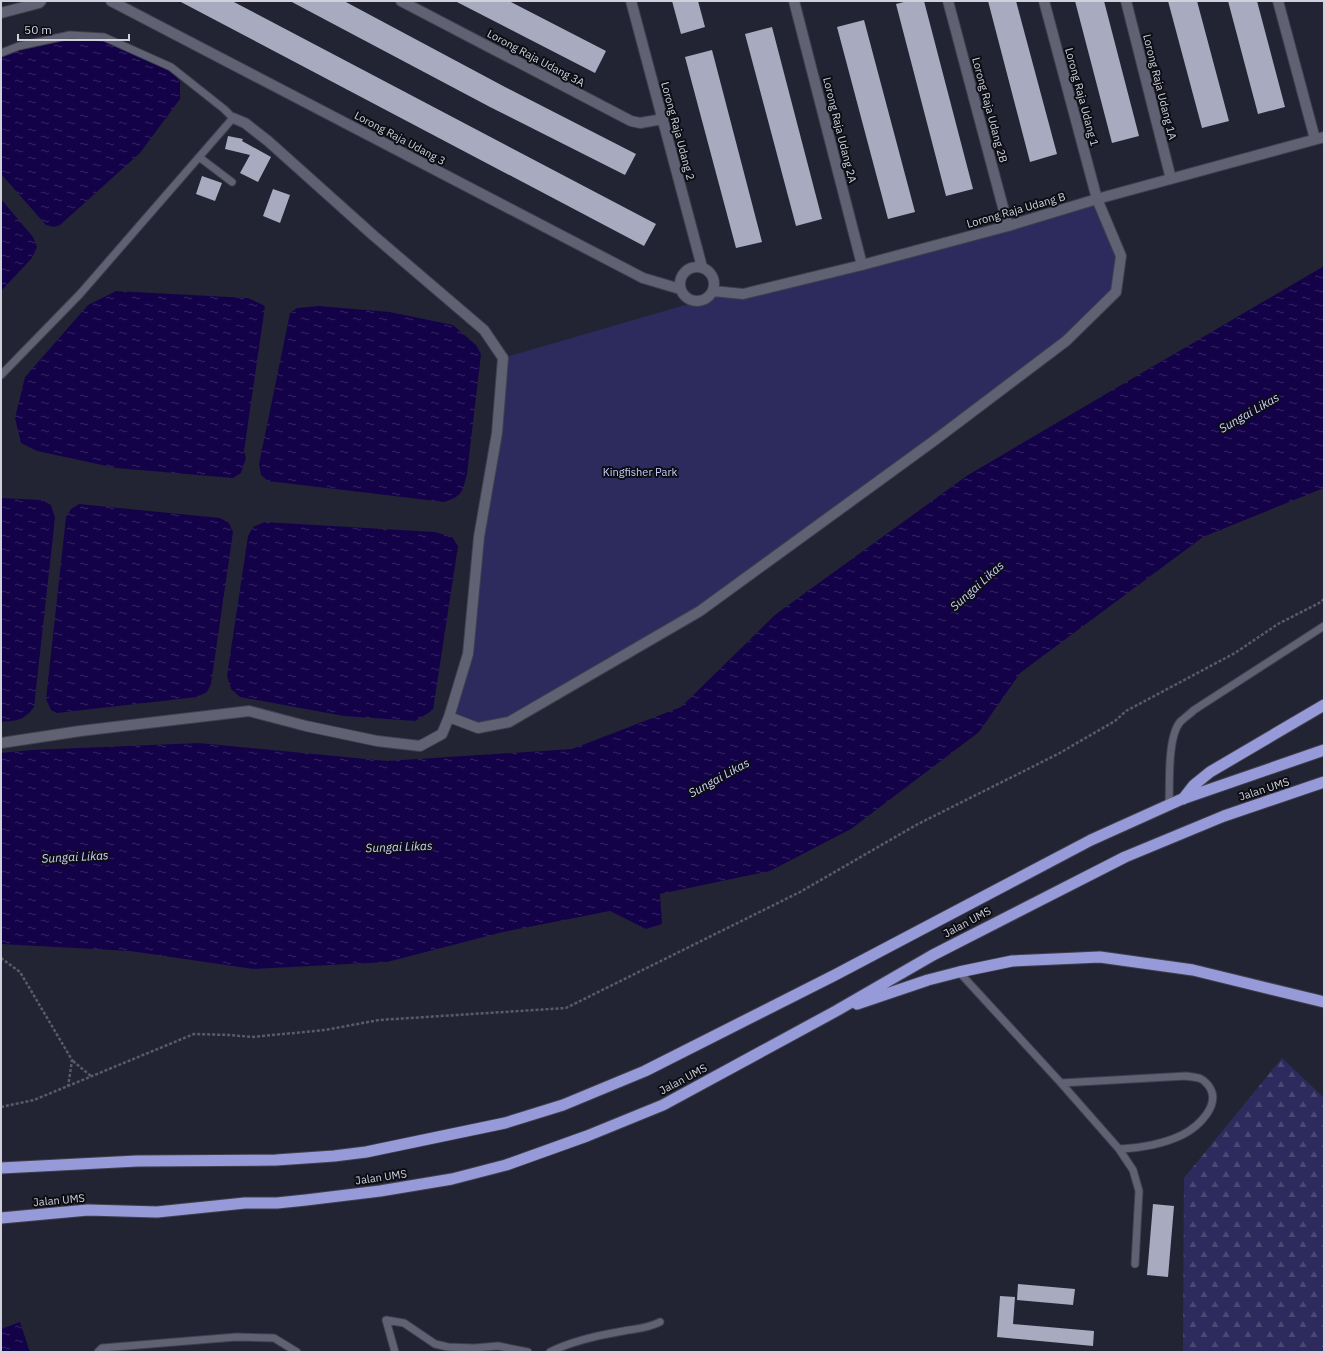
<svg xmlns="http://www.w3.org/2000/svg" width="1325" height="1353" font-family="'IBM Plex Sans',sans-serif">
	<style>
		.forest { fill: url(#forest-firs) }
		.park { fill: #2d2b5e }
		.water { fill: url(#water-ripples) }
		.building { fill: #a8aabf }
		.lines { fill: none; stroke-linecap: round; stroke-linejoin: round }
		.service-casing { stroke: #3f404d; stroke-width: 9 }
		.minor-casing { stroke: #3f404d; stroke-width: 12 }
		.trunk-casing { stroke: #3f404d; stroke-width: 13 }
		.path { stroke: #5a5b68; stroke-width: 2.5; stroke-dasharray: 3 2; stroke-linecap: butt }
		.service { stroke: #606173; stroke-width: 7 }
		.minor { stroke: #606173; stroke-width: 10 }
		.trunk { stroke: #979ad8; stroke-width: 11 }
		.labels { text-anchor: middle; stroke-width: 4; stroke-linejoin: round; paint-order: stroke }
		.street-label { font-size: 11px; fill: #d0d1db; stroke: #0d0e15 }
		.park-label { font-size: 11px; fill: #c8ccf6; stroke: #0d0e15 }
		.water-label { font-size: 12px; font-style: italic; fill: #ced2fc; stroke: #0d0e15 }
	</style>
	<defs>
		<pattern id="forest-firs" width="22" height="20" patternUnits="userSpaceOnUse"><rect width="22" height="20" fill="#2d2b5e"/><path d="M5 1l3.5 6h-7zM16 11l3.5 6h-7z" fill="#4a4974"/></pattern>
		<pattern id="water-ripples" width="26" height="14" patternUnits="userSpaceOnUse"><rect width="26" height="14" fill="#140249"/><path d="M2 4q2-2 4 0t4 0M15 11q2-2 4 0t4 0" fill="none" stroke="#352663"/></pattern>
	</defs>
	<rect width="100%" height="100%" fill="#232433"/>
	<path class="forest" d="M 1282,1058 L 1324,1098 L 1324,1352 L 1183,1352 L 1184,1178 Z"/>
	<path class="park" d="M 1097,199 L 1121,256 L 1116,292 L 1065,341 L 700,611 L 509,722 L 478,728 L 449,717 L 468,654 L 503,358 L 706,299 L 713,291 L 743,294 Z"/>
	<path class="water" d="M 71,38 L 103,40 L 172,71 L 180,81 L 180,99 L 140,153 L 60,225 L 54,227 L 46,225 L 1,174 L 1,57 L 22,49 Z
		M 1,199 L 33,237 L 37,247 L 32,258 L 1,291 Z
		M 1324,266 L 1324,488 L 1203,537 L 1020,673 L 979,732 L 851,829 L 770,871 L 660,894 L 662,924 L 646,929 L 610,911 L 503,932 L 387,962 L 253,969 L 130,951 L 1,944 L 1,753 L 31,750 L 199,743 L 387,761 L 572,749 L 681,707 L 776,614 L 968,475 Z
		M 116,291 L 248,298 L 265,306 L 244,451 L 246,458 L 241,473 L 233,478 L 116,468 L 37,451 L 21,443 L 15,418 L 25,377 L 88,305 Z
		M 319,306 L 390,312 L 453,325 L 476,345 L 481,354 L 467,474 C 462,492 463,496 444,502 L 268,481 L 261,475 L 259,464 L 290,313 L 297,308 Z
		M 1,498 L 42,500 L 51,505 L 55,518 L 34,707 C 25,720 16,721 1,722 Z
		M 79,504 L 220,518 L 229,523 L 233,532 L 211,684 L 207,692 L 197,697 L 57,713 L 51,710 L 46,699 L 66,517 L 71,509 Z
		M 265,522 L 435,532 L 452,537 L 458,546 L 433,710 L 415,721 L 344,716 L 240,697 L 231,689 L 227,676 L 248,536 L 253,527 Z
		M 20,1322 L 30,1352 L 1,1352 L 1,1329 Z"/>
	<path class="building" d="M 179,1 L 232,1 L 656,224 L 644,246 Z
		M 290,1 L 344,1 L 505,87 L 636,154 L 625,175 L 490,107 Z
		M 455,1 L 509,1 L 606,51 L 595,73 Z
		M 672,1 L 698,1 L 705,27 L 681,34 Z
		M 908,1 L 924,1 L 973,189 L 946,196 L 896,4 Z
		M 988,1 L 1016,1 L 1057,154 L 1030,162 Z
		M 1075,1 L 1104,1 L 1139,136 L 1112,143 Z
		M 1168,1 L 1197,1 L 1229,121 L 1202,128 Z
		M 1228,1 L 1257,1 L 1285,107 L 1258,114 Z
		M 864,20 L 915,212 L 888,219 L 837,27 Z
		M 772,27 L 822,219 L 796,226 L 745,34 Z
		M 712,50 L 762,242 L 736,248 L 685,57 Z
		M 228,136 L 243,139 L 242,141 L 271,157 L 258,182 L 240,173 L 250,155 L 225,149 Z
		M 202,176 L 222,183 L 215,201 L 196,194 Z
		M 273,189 L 290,195 L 280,223 L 263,216 Z
		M 1153,1204 L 1174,1206 L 1168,1277 L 1147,1275 Z
		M 1018,1284 L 1075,1289 L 1073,1305 L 1017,1300 Z
		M 1000,1296 L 1015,1297 L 1013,1324 L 1094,1331 L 1093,1346 L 997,1337 Z"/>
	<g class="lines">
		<g class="service-casing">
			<path id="service" d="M 1,53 L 19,46 L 70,35 L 104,37 L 171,67 L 224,109 L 233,118 L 80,294 L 1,375
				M 199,157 L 232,182
				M 1169,805 C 1170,784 1167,738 1180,722 C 1184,718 1190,714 1194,710 L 1324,626
				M 959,972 L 1061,1083 L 1119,1149 L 1133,1170 L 1139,1191 L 1135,1264
				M 1061,1083 L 1186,1076 C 1191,1077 1197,1077 1201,1079 C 1204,1080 1206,1083 1208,1085 C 1223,1104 1198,1127 1182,1135 C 1161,1145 1141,1148 1119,1149
				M 98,1352 L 102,1348 L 236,1337 L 274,1338 L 297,1352
				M 395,1352 L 386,1320 L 404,1323 L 435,1344 L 448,1347 L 474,1348 L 498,1346 L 528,1352
				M 550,1352 C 570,1342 595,1336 618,1332 C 632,1329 647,1329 660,1322"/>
		</g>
		<g class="minor-casing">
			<path id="minor" d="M 111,1 L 643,278 L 680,289
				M 401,1 L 631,121 L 640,123 L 663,119
				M 631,1 L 702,267
				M 794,1 L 862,265
				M 948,1 L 1008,226
				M 1126,1 L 1171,179
				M 1278,1 L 1315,139
				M 1,13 L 39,3 L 41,1
				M680 284a17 17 0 1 1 34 0a17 17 0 1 1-34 0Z
				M 713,291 L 743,294 L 862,265 L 1008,226 L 1097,199 L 1324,137
				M 449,717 L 478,728 L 509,722 L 700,611 L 935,440 L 1066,341 L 1116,292 L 1121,256 L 1097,199 L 1044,1
				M 1,743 L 80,731 L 249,711 L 306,726 L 377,741 L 420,746 L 442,734 L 449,717 L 468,654 L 479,537 L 497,433 L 503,358 L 484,330 L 374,236 L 268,141 L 245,123 L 233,118"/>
		</g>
		<g class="trunk-casing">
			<path id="trunk" d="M 1183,799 L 1194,785 L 1210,772 L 1324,705
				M 857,1004 L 928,980 L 959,972 L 1012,961 L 1100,957 L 1193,970 L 1324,1002
				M 1,1168 L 137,1161 L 276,1160 L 334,1156 L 366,1152 L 505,1123 L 563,1105 L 645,1071 L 835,975 L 1091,840 L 1182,799 L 1324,750
				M 1,1218 L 88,1210 L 157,1212 L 245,1203 L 277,1203 L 306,1200 L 380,1191 L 452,1179 L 506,1165 L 587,1136 L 663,1105 L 836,1011 L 933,955 L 1125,857 L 1224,816 L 1324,782"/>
		</g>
		<path class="path" d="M 1,958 L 20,972 L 72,1060 L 68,1087
			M 73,1061 L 92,1077
			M 1,1107 L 34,1100 L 194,1034 L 230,1035 L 252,1037 L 325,1030 L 379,1020 L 566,1008 L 800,892 L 918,824 L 1058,754 L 1115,721 L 1126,711 L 1235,653 L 1278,624 L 1321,602 L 1324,599"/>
		<use href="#service" class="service"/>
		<use href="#minor" class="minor"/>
		<use href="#trunk" class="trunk"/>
	</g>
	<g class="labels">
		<g class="street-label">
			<text transform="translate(536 58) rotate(28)" y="4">Lorong Raja Udang 3A</text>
			<text transform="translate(1160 87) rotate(76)" y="4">Lorong Raja Udang 1A</text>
			<text transform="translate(1082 97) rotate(75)" y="4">Lorong Raja Udang 1</text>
			<text transform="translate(990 110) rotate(75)" y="4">Lorong Raja Udang 2B</text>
			<text transform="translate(840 130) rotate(76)" y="4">Lorong Raja Udang 2A</text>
			<text transform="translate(678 131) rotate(75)" y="4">Lorong Raja Udang 2</text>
			<text transform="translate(400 138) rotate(28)" y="4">Lorong Raja Udang 3</text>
			<text transform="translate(1016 210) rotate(-16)" y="4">Lorong Raja Udang B</text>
			<text transform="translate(1264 789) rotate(-18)" y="4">Jalan UMS</text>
			<text transform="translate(967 922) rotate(-28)" y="4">Jalan UMS</text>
			<text transform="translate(683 1079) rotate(-28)" y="4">Jalan UMS</text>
			<text transform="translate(381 1177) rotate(-8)" y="4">Jalan UMS</text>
			<text transform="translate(59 1200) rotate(-5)" y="4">Jalan UMS</text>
		</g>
		<g class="park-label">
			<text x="640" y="476">Kingfisher Park</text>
		</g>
		<g class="water-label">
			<text transform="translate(1249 413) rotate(-30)" y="4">Sungai Likas</text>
			<text transform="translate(977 586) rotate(-42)" y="4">Sungai Likas</text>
			<text transform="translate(719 778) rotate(-29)" y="4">Sungai Likas</text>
			<text transform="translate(399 847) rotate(-2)" y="4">Sungai Likas</text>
			<text transform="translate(75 857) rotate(-3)" y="4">Sungai Likas</text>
		</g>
	</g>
	<rect width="1325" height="1353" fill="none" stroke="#d0d1db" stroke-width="4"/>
	<path d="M18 34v6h111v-6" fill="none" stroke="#d0d1db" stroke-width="2"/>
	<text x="24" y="34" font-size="12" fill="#d0d1db" stroke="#0d0e15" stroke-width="3" paint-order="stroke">50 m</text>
</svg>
